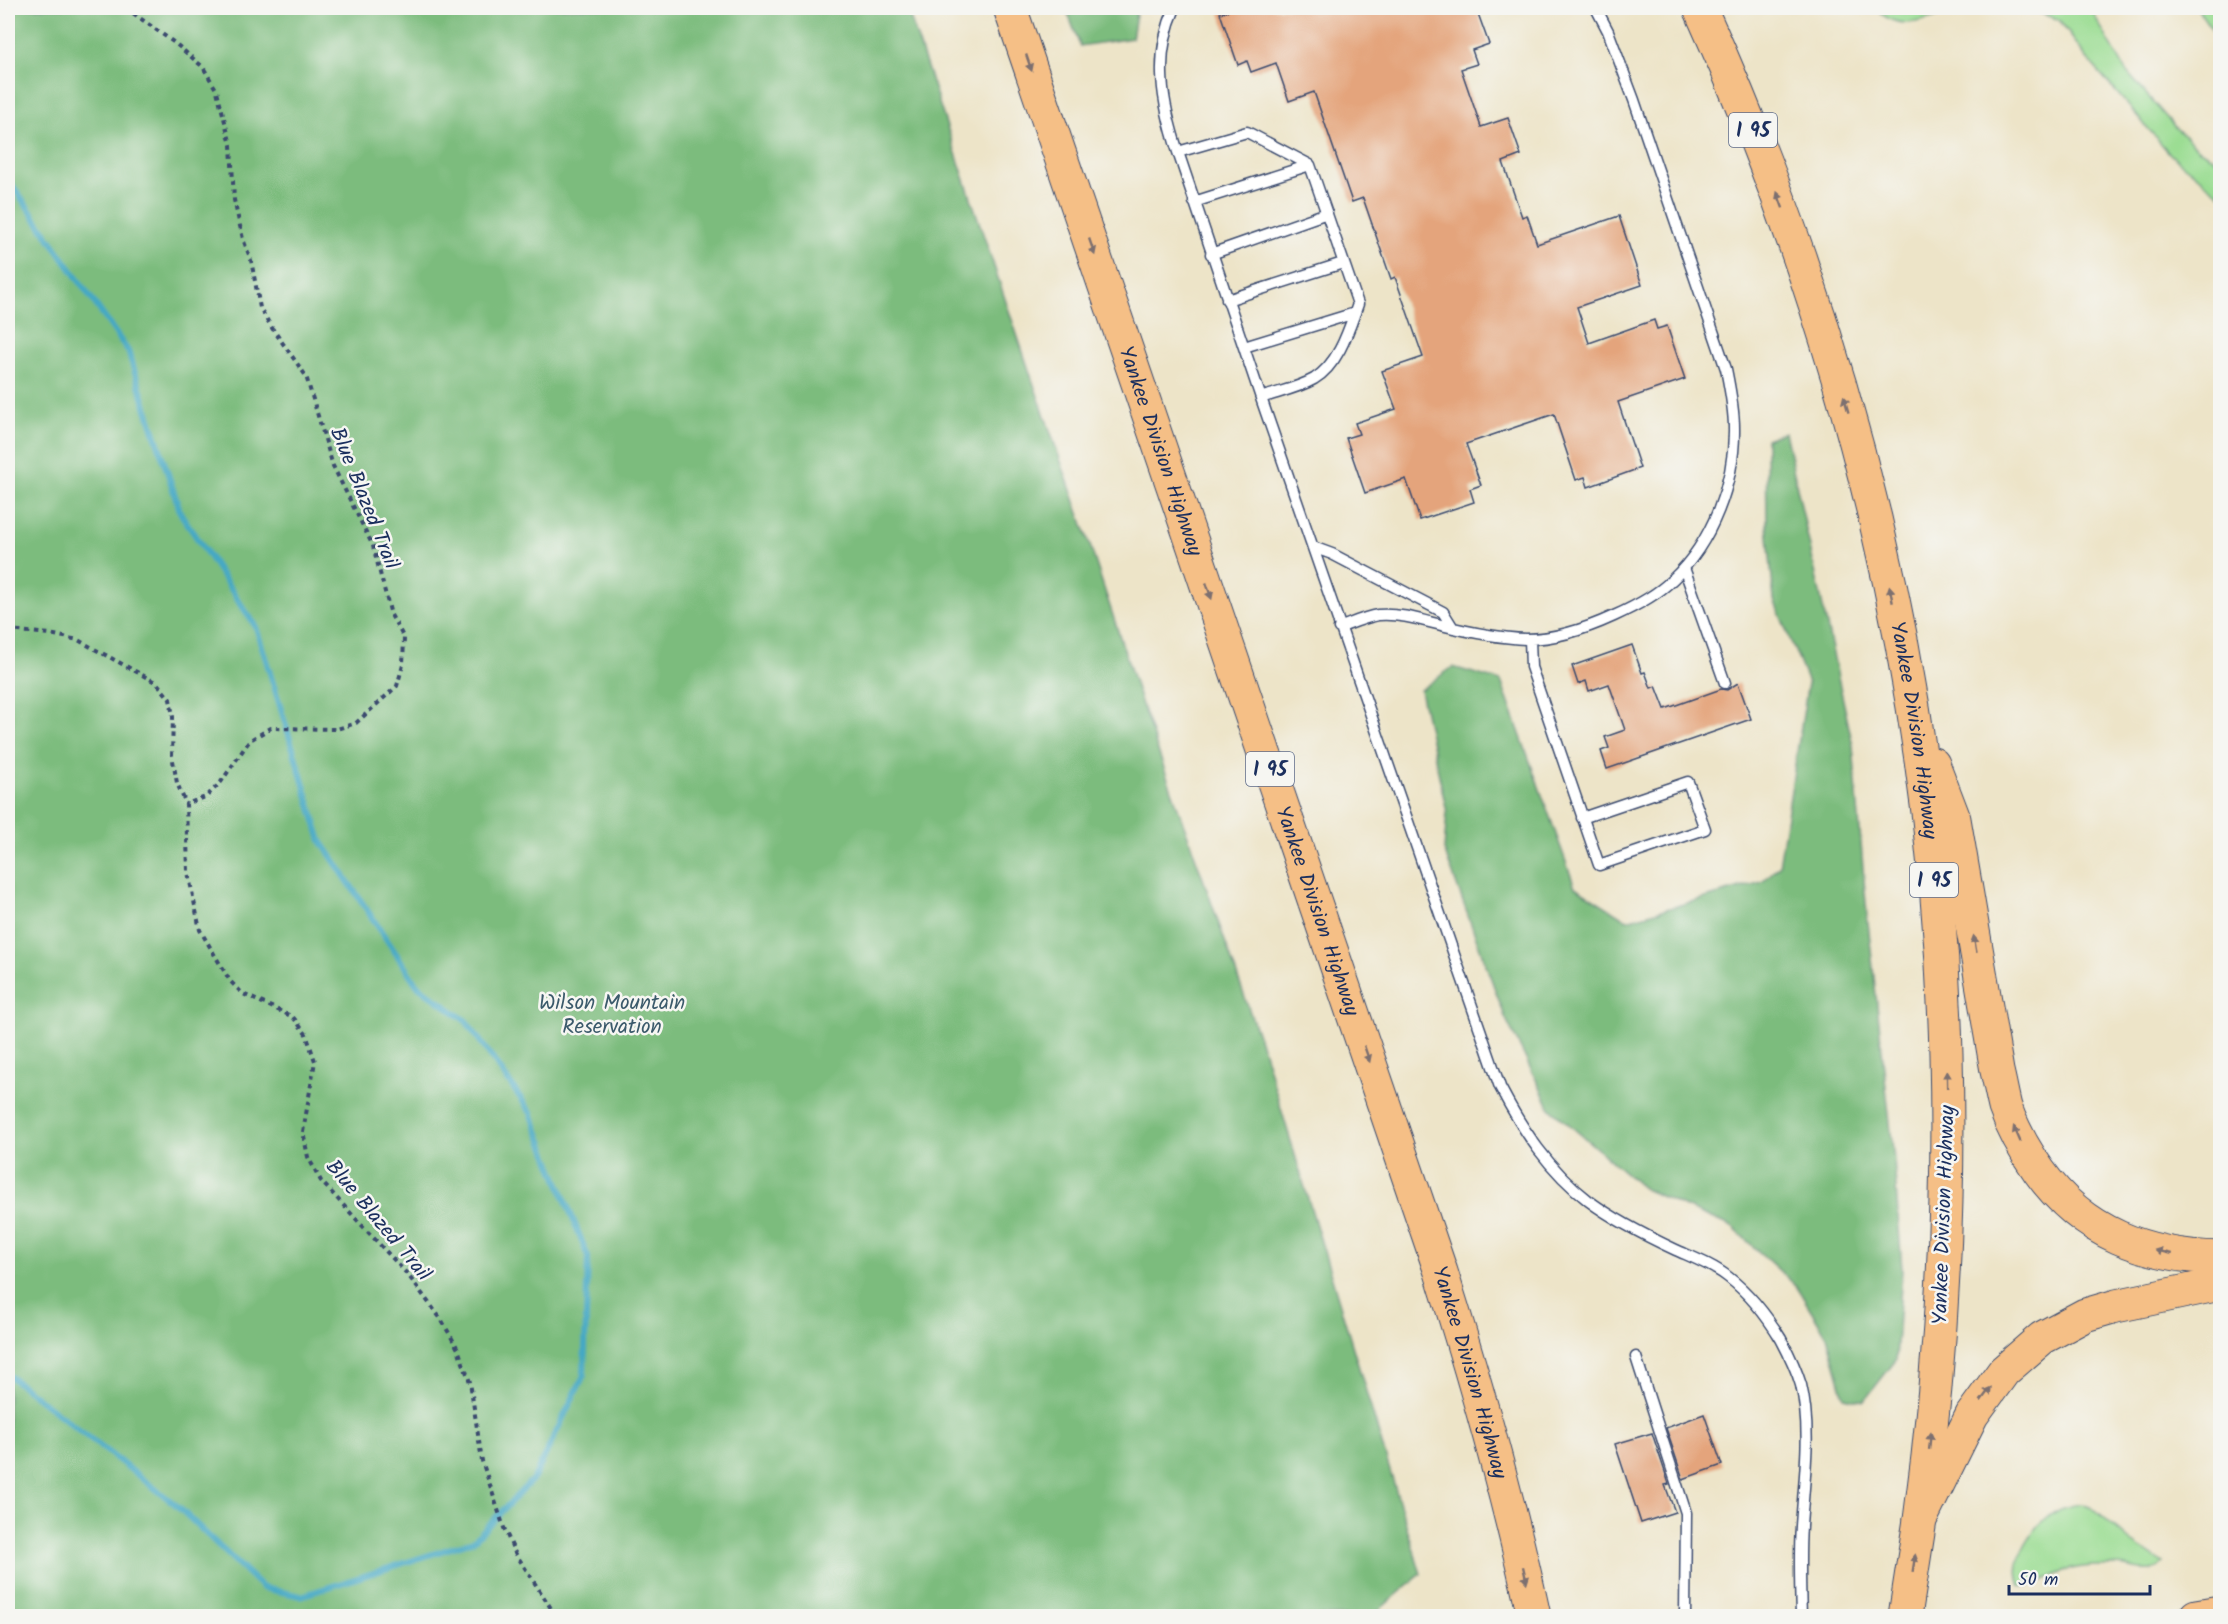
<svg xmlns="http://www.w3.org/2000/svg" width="2228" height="1624" font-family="Kalam,sans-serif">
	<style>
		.green { fill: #9bdd93; stroke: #5b8678; stroke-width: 1.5 }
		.forest { fill: #7cbc7d; stroke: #4c766e; stroke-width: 1.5 }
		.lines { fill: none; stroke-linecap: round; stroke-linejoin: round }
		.stream { stroke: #44a8c4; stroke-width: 6 }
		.building { fill: #e4a47c }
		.lane-casing { stroke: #3a4a6e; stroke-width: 13 }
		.primary-casing { stroke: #3a4a6e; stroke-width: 35 }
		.highway-casing { stroke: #3a4a6e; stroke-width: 35 }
		.path { stroke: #3a4a6e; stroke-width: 4; stroke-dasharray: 4.5 4.5; stroke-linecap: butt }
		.lane { stroke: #fff; stroke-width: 10 }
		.primary { stroke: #f5bf86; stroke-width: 33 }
		.highway { stroke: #f5bf86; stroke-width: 33 }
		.oneway { fill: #7d7070 }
		.labels { text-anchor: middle; stroke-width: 5; stroke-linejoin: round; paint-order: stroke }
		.shield { fill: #f6f6f2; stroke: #5d6b8a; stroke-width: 1.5 }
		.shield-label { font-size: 20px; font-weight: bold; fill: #1b2f5e }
		.street-label { font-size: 21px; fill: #1b2f5e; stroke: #f6f6f2 }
		.park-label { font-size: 21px; fill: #3b5a6b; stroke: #f6f6f2 }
	</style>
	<rect width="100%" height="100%" fill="#f6f6f2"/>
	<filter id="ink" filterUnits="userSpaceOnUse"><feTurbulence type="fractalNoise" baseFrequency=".0167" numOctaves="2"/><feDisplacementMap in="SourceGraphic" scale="12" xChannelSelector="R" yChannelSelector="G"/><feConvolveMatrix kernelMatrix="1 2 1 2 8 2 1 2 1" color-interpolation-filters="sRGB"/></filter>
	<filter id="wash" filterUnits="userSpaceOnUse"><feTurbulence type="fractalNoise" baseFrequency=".008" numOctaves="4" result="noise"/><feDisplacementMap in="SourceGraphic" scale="24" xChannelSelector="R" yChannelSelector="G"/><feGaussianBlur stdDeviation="1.35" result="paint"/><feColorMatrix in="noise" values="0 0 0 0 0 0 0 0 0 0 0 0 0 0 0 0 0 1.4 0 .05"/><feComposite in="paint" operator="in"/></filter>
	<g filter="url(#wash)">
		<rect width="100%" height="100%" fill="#ede4c8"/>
		<path class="green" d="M 1877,8 L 1962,8 C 1936,16 1897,37 1877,8 Z
			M 2026,8 L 2090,8 L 2126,71 L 2174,126 L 2198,149 L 2220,162 L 2220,194 L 2171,155 L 2086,57 L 2059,20 Z
			M 2197,8 L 2220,8 L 2220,42 Z
			M 2082,1504 L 2092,1508 L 2130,1541 L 2164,1564 C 2147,1577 2133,1566 2115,1566 C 2097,1565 2080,1566 2063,1571 C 2050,1575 2033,1589 2020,1585 C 2009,1560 2034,1525 2055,1512 C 2063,1507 2072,1505 2082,1504 Z"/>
		<path class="forest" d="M 8,8 L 907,8 L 1032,379 L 1088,539 L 1144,711 L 1264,1052 L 1421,1574 L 1372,1616 L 8,1616 Z
			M 1066,8 L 1137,8 L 1132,38 L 1080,46 Z
			M 1785,432 L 1853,746 L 1866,904 L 1894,1160 L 1902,1270 L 1896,1360 L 1864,1401 L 1844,1397 L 1827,1336 L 1796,1286 L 1732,1227 L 1644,1189 L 1550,1108 L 1505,1017 L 1444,850 L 1447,812 L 1420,690 L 1453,667 L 1501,681 L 1575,887 L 1627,920 L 1762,882 L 1779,866 L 1808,683 L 1774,600 L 1767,525 L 1766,439 Z"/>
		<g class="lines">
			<path class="stream" d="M 8,179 L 128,351 L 181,514 L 256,627 L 321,841 L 417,985 L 466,1021 L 531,1113 L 588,1257 L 584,1375 L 534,1478 L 473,1541 L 301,1596 L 263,1588 L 175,1504 L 8,1375"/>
		</g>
		<g id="blocks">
			<path class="building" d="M 1237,8 L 1476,8 L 1489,44 L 1472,50 L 1477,64 L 1461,69 L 1481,127 L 1508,118 L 1521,155 L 1503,162 L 1522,217 L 1527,215 L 1537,244 L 1619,216 L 1642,285 L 1577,307 L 1589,343 L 1654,320 L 1657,329 L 1667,326 L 1685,379 L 1618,402 L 1640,468 L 1588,487 L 1585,477 L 1576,480 L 1554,414 L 1466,444 L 1481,485 L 1470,489 L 1474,502 L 1420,520 L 1406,479 L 1365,493 L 1346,438 L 1359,434 L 1355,423 L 1396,409 L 1382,371 L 1423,357 L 1395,277 L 1391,279 L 1363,198 L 1352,202 L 1314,92 L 1289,101 L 1276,63 L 1251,72 L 1247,61 L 1238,65 L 1220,13 Z
				M 1632,645 L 1642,673 L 1645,672 L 1651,688 L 1656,686 L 1665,709 L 1721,689 L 1727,690 L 1738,683 L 1751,719 L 1607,769 L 1601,751 L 1609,748 L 1605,737 L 1625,730 L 1609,684 L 1589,691 L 1586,681 L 1578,684 L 1572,666 Z
				M 1704,1414 L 1722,1465 L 1683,1479 L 1666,1428 Z
				M 1652,1433 L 1669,1484 L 1665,1485 L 1675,1512 L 1641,1523 L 1615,1444 Z"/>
		</g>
	</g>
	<g filter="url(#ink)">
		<use href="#blocks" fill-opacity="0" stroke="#3a4a6e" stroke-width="1.5"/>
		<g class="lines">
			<g class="lane-casing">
				<path id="lane" d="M 1175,8 C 1153,56 1162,103 1178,152
					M 1194,202 L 1310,165
					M 1211,254 L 1327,213
					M 1227,300 L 1343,263
					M 1244,347 L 1355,313
					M 1261,398 L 1178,152 L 1247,132 L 1310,165 L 1358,304 C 1349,329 1339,364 1314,379 C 1298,388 1278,392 1261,398 L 1500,1087 C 1523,1131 1549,1170 1589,1201 C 1616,1221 1646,1236 1676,1250 C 1694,1258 1713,1265 1728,1277 C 1750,1294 1767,1316 1781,1339 C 1789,1354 1796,1368 1801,1385 C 1812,1431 1804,1479 1801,1526 C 1799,1556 1800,1586 1801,1616
					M 1313,547 L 1332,554 L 1443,612 L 1453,628
					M 1684,568 L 1725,683
					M 1339,628 C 1352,623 1365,617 1378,615 C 1399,613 1421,620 1441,625 C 1469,632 1497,638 1526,639 C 1556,639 1588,628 1614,616 C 1634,607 1656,596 1672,580 C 1712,543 1735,482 1734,428 C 1734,408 1730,389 1726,369 L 1634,100 L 1608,31 L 1596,8
					M 1530,639 L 1531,667 L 1599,865 L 1705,829 L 1688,782 L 1582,818
					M 1636,1357 L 1686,1513 L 1685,1616"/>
			</g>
			<g class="primary-casing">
				<path id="primary" d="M 2196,1616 L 2220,1612"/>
			</g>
			<g class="highway-casing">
				<g id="highway">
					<path id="s1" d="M 1010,8 L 1441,1272 C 1477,1386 1509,1500 1534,1616"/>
					<path id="s2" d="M 1700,8 C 1848,333 1937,696 1946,1054 C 1950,1210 1941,1366 1920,1520"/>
					<path d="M 1933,764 L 1954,819 L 1997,1071 C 2000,1083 2002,1095 2005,1107 C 2013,1130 2025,1151 2039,1171 C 2084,1234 2146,1256 2220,1258"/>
					<path d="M 1905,1616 L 1920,1520 L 1972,1415 L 2004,1371 L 2042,1338 L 2085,1315 L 2116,1306 L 2220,1284"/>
				</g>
			</g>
			<path class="path" d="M 126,8 L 176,44 L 203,67 L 217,91 L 231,145 L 234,200 L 243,239 L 251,260 L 260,308 L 272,328 L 306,376 L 333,466 L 373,546 L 391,615 L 404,638 L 403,665 L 397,686 L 356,723 L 337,729 L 271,728 L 250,740 L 221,782 L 206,797 L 186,804 L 188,872 L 200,930 L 230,981 L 243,994 L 293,1017 L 306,1034 L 315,1061 L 303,1132 L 308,1157 L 321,1181 L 408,1275 L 441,1319 L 458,1349 L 470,1382 L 482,1461 L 504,1528 L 514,1551 L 556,1616
				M 8,630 L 50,634 L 78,640 L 157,683 L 170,699 L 173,717 L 172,755 L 177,783 L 186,804"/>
			<use href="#lane" class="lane"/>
			<use href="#primary" class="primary"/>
			<use href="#highway" class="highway"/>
		</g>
		<defs><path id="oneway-solid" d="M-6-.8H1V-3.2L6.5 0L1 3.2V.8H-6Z" transform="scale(1.5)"/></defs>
		<g class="oneway">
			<use href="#oneway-solid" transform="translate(1029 63) rotate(71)"/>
			<use href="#oneway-solid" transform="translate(1780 200) rotate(-110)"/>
			<use href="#oneway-solid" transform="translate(1092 247) rotate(71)"/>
			<use href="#oneway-solid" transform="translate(1846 404) rotate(-106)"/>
			<use href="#oneway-solid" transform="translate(1209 591) rotate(71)"/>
			<use href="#oneway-solid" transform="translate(1891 594) rotate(-101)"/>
			<use href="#oneway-solid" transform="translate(1975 944) rotate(-100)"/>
			<use href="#oneway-solid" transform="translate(1367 1054) rotate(71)"/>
			<use href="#oneway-solid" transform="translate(1947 1079) rotate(-91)"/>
			<use href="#oneway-solid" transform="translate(2017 1134) rotate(-114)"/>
			<use href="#oneway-solid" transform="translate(2163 1252) rotate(-167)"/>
			<use href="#oneway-solid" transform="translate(1986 1394) rotate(-53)"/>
			<use href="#oneway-solid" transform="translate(1930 1441) rotate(-84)"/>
			<use href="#oneway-solid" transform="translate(1914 1563) rotate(-81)"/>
			<use href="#oneway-solid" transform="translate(1525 1575) rotate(77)"/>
		</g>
	</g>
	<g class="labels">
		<g class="shield">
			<rect x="1729" y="113" width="48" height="34" rx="4.5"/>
			<rect x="1246" y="752" width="48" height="34" rx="4.5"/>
			<rect x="1910" y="863" width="48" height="34" rx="4.5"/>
		</g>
		<g class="shield-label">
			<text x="1753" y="137">I 95</text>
			<text x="1270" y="776">I 95</text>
			<text x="1934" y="887">I 95</text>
		</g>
		<g class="street-label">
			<text dy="7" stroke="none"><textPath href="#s1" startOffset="468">Yankee Division Highway</textPath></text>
			<text transform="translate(365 498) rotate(68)" y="7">Blue Blazed Trail</text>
			<text dy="7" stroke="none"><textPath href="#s2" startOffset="756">Yankee Division Highway</textPath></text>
			<text dy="7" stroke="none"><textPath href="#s1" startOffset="954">Yankee Division Highway</textPath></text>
			<text transform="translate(1943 1215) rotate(-88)" y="7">Yankee Division Highway</text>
			<text transform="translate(379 1220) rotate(50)" y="7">Blue Blazed Trail</text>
			<text dy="7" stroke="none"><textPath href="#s1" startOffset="1440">Yankee Division Highway</textPath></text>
		</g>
		<g class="park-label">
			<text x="612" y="1009">Wilson Mountain<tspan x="612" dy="24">Reservation</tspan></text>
		</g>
	</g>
	<rect width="2228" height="1624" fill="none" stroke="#f6f6f2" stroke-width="30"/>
	<path d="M2009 1585v9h141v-9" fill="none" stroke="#1b2f5e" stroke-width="3"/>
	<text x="2018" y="1585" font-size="18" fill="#1b2f5e" stroke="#f6f6f2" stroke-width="4.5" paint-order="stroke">50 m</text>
</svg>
